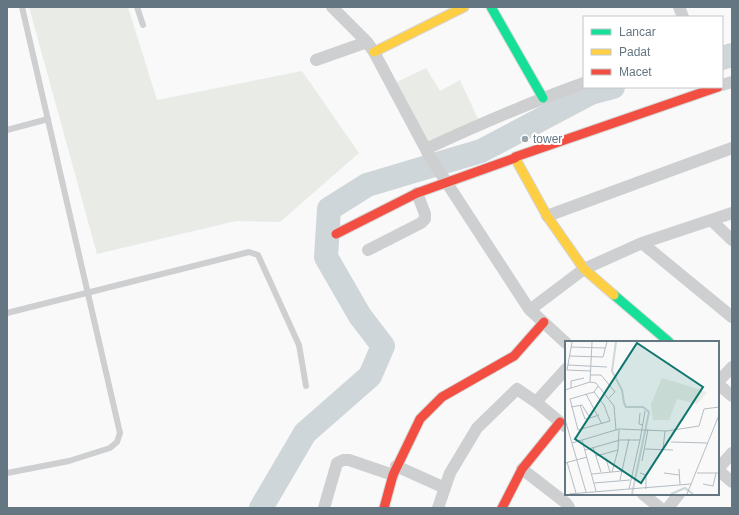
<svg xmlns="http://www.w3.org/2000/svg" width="739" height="515" font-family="Helvetica,sans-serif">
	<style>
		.green { fill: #e8ebe6 }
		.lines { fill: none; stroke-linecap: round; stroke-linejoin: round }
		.river { stroke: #ced6d9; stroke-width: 24 }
		.fast-casing { stroke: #d5d6d7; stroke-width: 11 }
		.slow-casing { stroke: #d5d6d7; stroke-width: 11 }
		.jam-casing { stroke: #d5d6d7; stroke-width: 11 }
		.lane { stroke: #cecfd0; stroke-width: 6 }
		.street { stroke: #cecfd0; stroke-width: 12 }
		.fast { stroke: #16e098; stroke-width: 9 }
		.slow { stroke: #ffcf43; stroke-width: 9 }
		.jam { stroke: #f24e42; stroke-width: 9 }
		.poi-dot { fill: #99a4ac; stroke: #fff; stroke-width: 1.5 }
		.labels { text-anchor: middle; stroke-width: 4; stroke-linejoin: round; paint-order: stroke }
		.poi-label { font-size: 12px; fill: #657683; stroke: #fff; text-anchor: start }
		.inset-river { fill: none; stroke: #ced6d9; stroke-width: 2 }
		.inset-road { fill: none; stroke: #b5bdc3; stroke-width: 1 }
		.view { fill: #0f766e; fill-opacity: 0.15; stroke: #0f766e; stroke-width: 2 }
		.inset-edge { fill: none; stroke: #657683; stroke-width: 2 }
	</style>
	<rect width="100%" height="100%" fill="#f9f9f9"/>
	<path class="green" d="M 29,7 L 128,7 L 157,100 L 302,71 L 359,153 L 280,222 L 236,221 L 97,254 Z
		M 426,68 L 440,91 L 460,80 L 478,119 L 428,144 L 397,82 Z"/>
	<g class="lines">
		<path class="river" d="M 722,58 L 732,55
			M 261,508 L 305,433 L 370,376 L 383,346 L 360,316 L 326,257 L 329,209 L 367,185 L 481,151 L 591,93 L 613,87"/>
		<g class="fast-casing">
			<path id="fast" d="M 491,7 L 543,98
				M 614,295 L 669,342"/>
		</g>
		<g class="slow-casing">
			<path id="slow" d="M 374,52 L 464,7
				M 515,158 L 547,216 L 584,269 L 614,295"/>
		</g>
		<g class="jam-casing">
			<path id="jam" d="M 515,157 L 718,87
				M 336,234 L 417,193 L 515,158
				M 384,508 L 393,475 L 420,419 L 442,397 L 514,356 L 544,322
				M 502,508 L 522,469 L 560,422"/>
		</g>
		<path class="lane" d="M 137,7 L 143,25
			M 7,130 L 48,119
			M 7,313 L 249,252 L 258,255 L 299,345 L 306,386
			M 7,473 L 69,461 L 110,448 L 117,442 L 120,433 L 22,7"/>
		<path class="street" d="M 332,7 L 367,42 L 374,52 L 430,157 L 529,309 L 566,343
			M 679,7 L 683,17
			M 316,60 L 367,42
			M 722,85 L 732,82
			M 426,149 C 478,125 530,102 584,83
			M 547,216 L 732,148
			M 711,220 L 732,240
			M 642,243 L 732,317
			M 368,250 L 421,223 L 425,219 L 425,214 L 417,193
			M 529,309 L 535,306 L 584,269 L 642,243 L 732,213
			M 718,382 L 732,367
			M 718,384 L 732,396
			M 536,402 L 566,369
			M 396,466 L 445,488
			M 522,469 L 566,503 L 569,507 L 569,508
			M 718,469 L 732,453
			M 718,470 L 732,482
			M 643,494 L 660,508
			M 324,508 L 337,463 L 343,460 L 349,460 L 393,475
			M 438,508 L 450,473 L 477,428 L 517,389 L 536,402 L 566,427
			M 668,508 L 679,494"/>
		<use href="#fast" class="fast"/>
		<use href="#slow" class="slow"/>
		<use href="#jam" class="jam"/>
	</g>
	<circle class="poi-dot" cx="525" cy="139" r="4"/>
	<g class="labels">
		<g class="poi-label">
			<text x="533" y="143">tower</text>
		</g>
	</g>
	<g transform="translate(565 341)">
		<rect width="154" height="154" fill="#f9f9f9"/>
		<path d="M 97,37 L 142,51 L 132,63 L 112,58 L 104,79 L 88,79 L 86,63 Z" fill="#e8ebe6"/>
		<path class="inset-river" d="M 51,1 L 47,30 L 57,49 L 59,62 L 61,66 L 78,66 L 84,71 L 67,153M 106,153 L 120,147 L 128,153"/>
		<path class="inset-road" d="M 7,1 L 2,29 L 26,30M 6,6 L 40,7M 4,15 L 38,16 L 42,1M 3,24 L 42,26M 25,34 L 36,34 L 50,51 L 44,57M 25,41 L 31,42 L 49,65 L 51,89M 6,47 L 6,40 L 19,37M 0,49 L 25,41 L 27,1M 29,51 L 39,64 L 45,80 L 13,89 L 5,58 L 29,51 L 33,45M 21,53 L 37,83M 15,64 L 20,78 L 25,77M 6,66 L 17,64 L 25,77 L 34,74M 75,72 L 74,83 L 78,84M 0,78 L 21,151M 17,99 L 31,150M 106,101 L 142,102M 7,102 L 54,88 L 102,90 L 134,85 L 139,68 L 154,66M 28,106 L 36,131M 80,108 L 108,109M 98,108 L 100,90M 20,109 L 55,99 L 75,99 L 80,70M 31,115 L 53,109M 41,118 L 45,131M 77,120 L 83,88M 2,121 L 11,152M 0,122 L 22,116M 114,128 L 115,144M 47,131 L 53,109 L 54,89M 75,132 L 81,134 L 81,148M 99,132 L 114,134M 132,132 L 154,132M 27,133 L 57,130M 55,139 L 64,98M 29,142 L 65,139M 138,143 L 148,145 L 151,132M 64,148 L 126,143M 4,153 L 64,148 L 75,99M 122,153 L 154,74"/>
		<path class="view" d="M 72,2 L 138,46 L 76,142 L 10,98 Z"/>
		<rect width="154" height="154" class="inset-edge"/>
	</g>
	<rect width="739" height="515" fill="none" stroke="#657683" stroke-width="16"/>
	<rect x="583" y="16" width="140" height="72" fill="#ffffff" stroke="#c1c8cd"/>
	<rect x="591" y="29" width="20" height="6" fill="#16e098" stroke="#c1c8cd"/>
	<text x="619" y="36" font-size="12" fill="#657683">Lancar</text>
	<rect x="591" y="49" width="20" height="6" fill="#ffcf43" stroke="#c1c8cd"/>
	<text x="619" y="56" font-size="12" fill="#657683">Padat</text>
	<rect x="591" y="69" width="20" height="6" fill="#f24e42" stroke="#c1c8cd"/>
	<text x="619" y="76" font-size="12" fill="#657683">Macet</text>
</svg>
